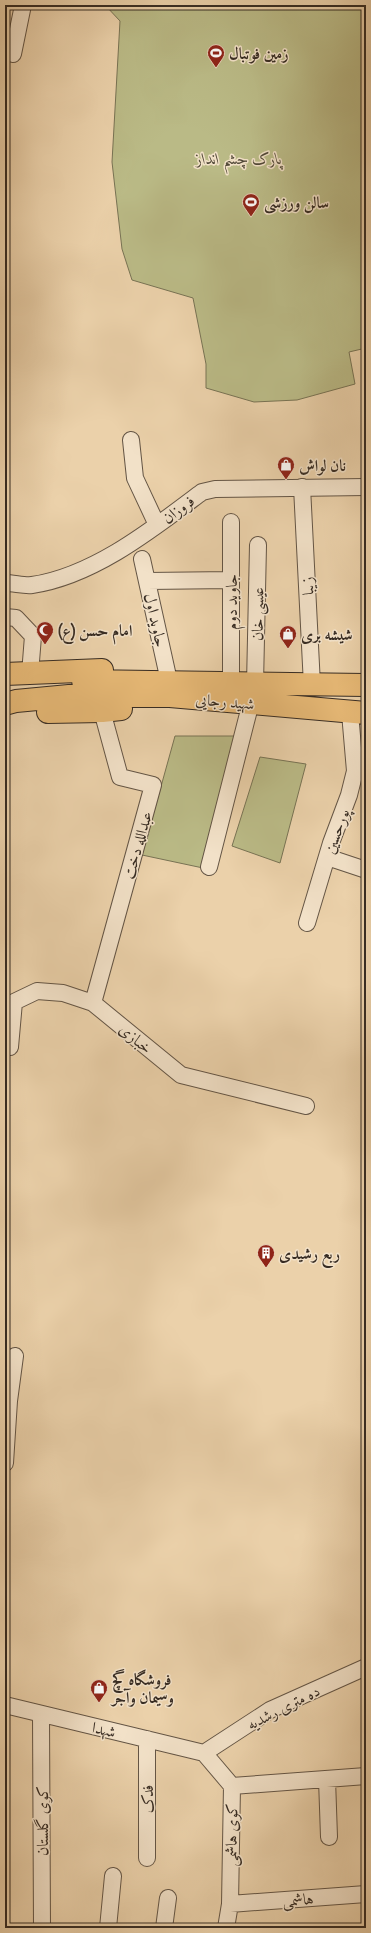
<svg xmlns="http://www.w3.org/2000/svg" width="371" height="1933" font-family="'IM FELL Great Primer',Amiri,serif">
	<style>
		.green { fill: #baba86; stroke: #787354 }
		.lines { fill: none; stroke-linecap: round; stroke-linejoin: round }
		.minor-casing { stroke: #645545; stroke-width: 18 }
		.highway-casing { stroke: #372c23; stroke-width: 24 }
		.minor { stroke: #f2e1c8; stroke-width: 16 }
		.highway { stroke: #e6b875; stroke-width: 22 }
		.labels { text-anchor: middle; stroke-width: 3; stroke-linejoin: round; paint-order: stroke }
		.poi-label { font-size: 16px; font-weight: bold; fill: #372c23; stroke: #f2e1c8; text-anchor: start }
		.park-label { font-size: 16px; font-style: italic; fill: #514837; stroke: #f2e1c8 }
		.street-label { font-size: 16px; fill: #372c23; stroke: #f2e1c8 }
	</style>
	<rect width="100%" height="100%" fill="#ebd1aa"/>
	<filter id="stains"><feTurbulence type="fractalNoise" baseFrequency=".005" numOctaves="4"/><feColorMatrix values="0 0 0 0 .2 0 0 0 0 .09 0 0 0 0 .02 0 0 0 .5 -.17"/></filter>
	<radialGradient id="worn" r=".72"><stop offset=".6" stop-color="#630" stop-opacity="0"/><stop offset="1" stop-color="#630" stop-opacity=".3"/></radialGradient>
	<path class="green" d="M 105,5 L 366,5 L 366,348 L 349,352 L 355,384 L 297,400 L 254,402 L 206,388 L 206,364 L 193,298 L 132,280 L 122,249 L 112,162 L 120,21 Z
		M 175,736 L 238,736 L 203,868 L 142,855 Z
		M 260,757 L 306,764 L 280,863 L 232,846 Z"/>
	<g class="lines">
		<g class="minor-casing">
			<path id="minor" d="M 13,54 L 23,5
				M 131,440 L 135,478 L 157,525
				M 302,487 L 312,685
				M 142,559 L 169,681
				M 147,581 L 231,580
				M 5,583 C 14,583 24,586 32,585 C 94,576 154,528 202,492 L 215,489 L 366,487
				M 5,617 L 16,618 L 33,636 L 30,674
				M 231,683 L 231,522
				M 255,684 L 258,545
				M 327,857 L 366,870
				M 209,867 L 251,702
				M 307,923 L 331,843 L 349,795 L 355,771 L 350,713
				M 93,1003 L 153,785 L 120,777 L 102,711
				M 5,1046 L 10,1047 L 14,1002 L 37,991 L 63,993 L 93,1003 L 181,1075 L 306,1106
				M 5,1463 L 9,1401 L 15,1356
				M 5,1705 L 204,1753
				M 41,1714 L 42,1928
				M 147,1739 L 147,1858
				M 204,1753 L 232,1786 L 230,1904 L 226,1928
				M 204,1753 L 270,1710 L 366,1667
				M 327,1779 L 329,1837
				M 232,1786 L 366,1776
				M 230,1904 L 366,1894
				M 108,1928 L 113,1876
				M 164,1928 L 168,1898"/>
		</g>
		<g class="highway-casing">
			<path id="highway" d="M 5,674 L 102,670
				M 83,681 L 366,685
				M 5,704 L 16,701 L 69,696 L 170,696 L 366,713
				M 48,712 L 102,711 L 121,709"/>
		</g>
		<use href="#minor" class="minor"/>
		<use href="#highway" class="highway"/>
	</g>
	<defs>
		<g id="stadium-pin" transform="scale(0.9)"><path d="M0 17L-7.5 6A9.5 9.5 0 1 1 7.5 6Z" fill="#8f2418" stroke="#f2e1c8"/><path d="M0-5a6.5 5 0 1 0 0 10a6.5 5 0 1 0 0-10ZM-3.5-1.8h7v3.6h-7Z" fill="#fff"/></g>
		<g id="shop-pin" transform="scale(0.9)"><path d="M0 17L-7.5 6A9.5 9.5 0 1 1 7.5 6Z" fill="#8f2418" stroke="#f2e1c8"/><path d="M-5-2.5h2.3a2.7 3.5 0 0 1 5.4 0H5L5.5 6h-11ZM-1.5-2.5h3a1.5 2.3 0 0 0-3 0Z" fill="#fff"/></g>
		<g id="mosque-pin" transform="scale(0.9)"><path d="M0 17L-7.5 6A9.5 9.5 0 1 1 7.5 6Z" fill="#8f2418" stroke="#f2e1c8"/><path d="M3.5-4.9A6 6 0 1 0 3.5 4.9A5 5 0 1 1 3.5-4.9Z" fill="#fff"/></g>
		<g id="building-pin" transform="scale(0.9)"><path d="M0 17L-7.5 6A9.5 9.5 0 1 1 7.5 6Z" fill="#8f2418" stroke="#f2e1c8"/><path d="M-4-6H4V6H1V3H-1V6H-4ZM-2.5-4.3h1.7v1.8h-1.7ZM.8-4.3h1.7v1.8H.8ZM-2.5-1h1.7V.8h-1.7ZM.8-1h1.7V.8H.8Z" fill="#fff"/></g>
	</defs>
	<g fill-rule="evenodd">
		<use href="#stadium-pin" x="216" y="53"/>
		<use href="#stadium-pin" x="251" y="202"/>
		<use href="#shop-pin" x="286" y="465"/>
		<use href="#mosque-pin" x="45" y="630"/>
		<use href="#shop-pin" x="288" y="634"/>
		<use href="#building-pin" x="266" y="1253"/>
		<use href="#shop-pin" x="99" y="1688"/>
	</g>
	<g class="labels">
		<g class="poi-label">
			<text x="229" y="59">زمین فوتبال</text>
			<text x="264" y="208">سالن ورزشی</text>
			<text x="299" y="471">نان لواش</text>
			<text x="58" y="636">امام حسن (ع)</text>
			<text x="301" y="640">شیشه بری</text>
			<text x="279" y="1259">ربع رشیدی</text>
			<text x="112" y="1685">فروشگاه گچ<tspan x="112" dy="18">وسیمان وآجر</tspan></text>
		</g>
		<g class="park-label">
			<text x="239" y="164">پارک چشم انداز</text>
		</g>
		<g class="street-label">
			<text transform="translate(178 509) rotate(-37)" y="6">فروزان</text>
			<text transform="translate(307 586) rotate(-93)" y="6">زیبا</text>
			<text transform="translate(231 602) rotate(-90)" y="6">جاوید دوم</text>
			<text transform="translate(257 614) rotate(-89)" y="6">عیسی خان</text>
			<text transform="translate(156 620) rotate(77)" y="6">جاوید اول</text>
			<text transform="translate(225 701) rotate(5)" y="6">شهید رجایی</text>
			<text transform="translate(336 831) rotate(-70)" y="6">پورحسین</text>
			<text transform="translate(137 845) rotate(-74)" y="6">عبدالله دخت</text>
			<text transform="translate(136 1038) rotate(40)" y="6">خبازی</text>
			<text transform="translate(283 1707) rotate(-27)" y="6">ده متری رشدیه</text>
			<text transform="translate(104 1729) rotate(13)" y="6">شهدا</text>
			<text transform="translate(147 1799) rotate(-90)" y="6">فدک</text>
			<text transform="translate(42 1821) rotate(-90)" y="6">کوی گلستان</text>
			<text transform="translate(231 1835) rotate(-89)" y="6">کوی هاشمی</text>
			<text transform="translate(298 1899) rotate(-4)" y="6">هاشمی</text>
		</g>
	</g>
	<rect width="371" height="1933" fill="none" stroke="#ebd1aa" stroke-width="20"/>
	<rect x="6" y="6" width="359" height="1921" fill="none" stroke="#372c23" stroke-width="2"/>
	<rect x="10" y="10" width="351" height="1913" fill="none" stroke="#372c23"/>
	<rect width="100%" height="100%" filter="url(#stains)"/>
	<rect width="100%" height="100%" fill="url(#worn)"/>
</svg>
